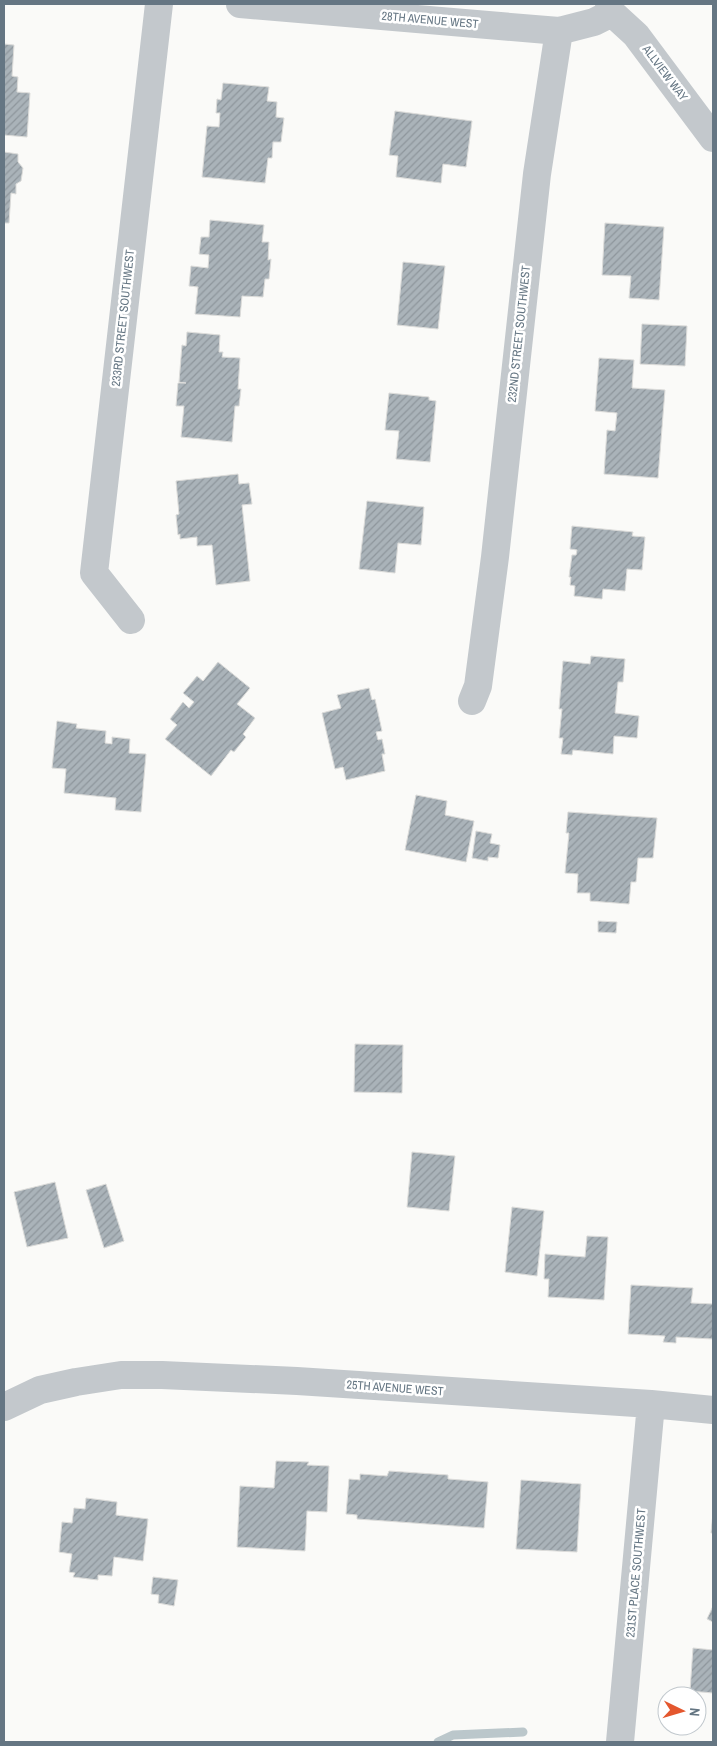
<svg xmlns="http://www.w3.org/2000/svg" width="717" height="1746" font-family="'Archivo Narrow',sans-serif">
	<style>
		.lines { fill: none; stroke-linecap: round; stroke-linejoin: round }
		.stream { stroke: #bbc7cb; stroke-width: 9 }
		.building { fill: url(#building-hatch); stroke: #dcdcda }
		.minor { stroke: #c3c8cc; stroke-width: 28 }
		.labels { text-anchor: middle; stroke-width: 5; stroke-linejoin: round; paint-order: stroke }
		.street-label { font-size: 12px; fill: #657683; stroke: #fff }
	</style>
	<defs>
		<pattern id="building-hatch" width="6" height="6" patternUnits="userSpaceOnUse" patternTransform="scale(1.25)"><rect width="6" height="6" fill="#aab3b9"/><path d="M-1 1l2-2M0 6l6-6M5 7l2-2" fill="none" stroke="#8e969c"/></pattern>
	</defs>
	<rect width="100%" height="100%" fill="#fafaf8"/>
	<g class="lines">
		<path class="stream" d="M 438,1742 L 453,1735 L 523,1732"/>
	</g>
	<path class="building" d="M 4,44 L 14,45 L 12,76 L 18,77 L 17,92 L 30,93 L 27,137 L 4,135 Z
		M 223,83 L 269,87 L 267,101 L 277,102 L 276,117 L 284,118 L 281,142 L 273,142 L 272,158 L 268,158 L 265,183 L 202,177 L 207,126 L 219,127 L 220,113 L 216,113 L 217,99 L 221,100 Z
		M 395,111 L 472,121 L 466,167 L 443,164 L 441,183 L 396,177 L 398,156 L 389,155 Z
		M 4,152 L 18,154 L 18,162 L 23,168 L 21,181 L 16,184 L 16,194 L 11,193 L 9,223 L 4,223 Z
		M 210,220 L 264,225 L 262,242 L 269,242 L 268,260 L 271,259 L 269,279 L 265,279 L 263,297 L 242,296 L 240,317 L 195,314 L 198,287 L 189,286 L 191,266 L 208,268 L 209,255 L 199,254 L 201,237 L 209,237 Z
		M 605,223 L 664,227 L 659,300 L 629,298 L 631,276 L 602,275 Z
		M 403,262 L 445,266 L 438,329 L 397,325 Z
		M 642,324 L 687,326 L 685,366 L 640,364 Z
		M 187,332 L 220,335 L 219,352 L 223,352 L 222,357 L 240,358 L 238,389 L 241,389 L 239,406 L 235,406 L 232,442 L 181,437 L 184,406 L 176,406 L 178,383 L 186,383 L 179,382 L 182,345 L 186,346 Z
		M 599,358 L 634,360 L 632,388 L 665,390 L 658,478 L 604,474 L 607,430 L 615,431 L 617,413 L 595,411 Z
		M 389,393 L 429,397 L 429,400 L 436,401 L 430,462 L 396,459 L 399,431 L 385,430 Z
		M 238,474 L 239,484 L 249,483 L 252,504 L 242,505 L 250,581 L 216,585 L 212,545 L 197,546 L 197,537 L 180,539 L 180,534 L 178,535 L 176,515 L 179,514 L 176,481 Z
		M 367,501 L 424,507 L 421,545 L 398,543 L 395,573 L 359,569 Z
		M 572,526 L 633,532 L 632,536 L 645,537 L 642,570 L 627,569 L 625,591 L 603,589 L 602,599 L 574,596 L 575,586 L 570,585 L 571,577 L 569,577 L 572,555 L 576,555 L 577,550 L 570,549 Z
		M 591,656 L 625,659 L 623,682 L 618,682 L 615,713 L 639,716 L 637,738 L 614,736 L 613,754 L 573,750 L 572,755 L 561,754 L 563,738 L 559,738 L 562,709 L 559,709 L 563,661 L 590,664 Z
		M 218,662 L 250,688 L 237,704 L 255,718 L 243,734 L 246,737 L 234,752 L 231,750 L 211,776 L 165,739 L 177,725 L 170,719 L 183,702 L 189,708 L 194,702 L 183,693 L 197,676 L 203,681 Z
		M 369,688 L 372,700 L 375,699 L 382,731 L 376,732 L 378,740 L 382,739 L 385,754 L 382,754 L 385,771 L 346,780 L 343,767 L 335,769 L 322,713 L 341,708 L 337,695 Z
		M 57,721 L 77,724 L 76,728 L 106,731 L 105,743 L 112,744 L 112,737 L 130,739 L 129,753 L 146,754 L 141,812 L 115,810 L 116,798 L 64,793 L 66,769 L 52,768 Z
		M 416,795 L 447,801 L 445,815 L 474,821 L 466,862 L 405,850 Z
		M 568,812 L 657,818 L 653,858 L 638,858 L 636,882 L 631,882 L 629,904 L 590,901 L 590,893 L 577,893 L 578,874 L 565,873 L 569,833 L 566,833 Z
		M 476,831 L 492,834 L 490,843 L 500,845 L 498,858 L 488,857 L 488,861 L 472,858 Z
		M 598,921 L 617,922 L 616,933 L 598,932 Z
		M 355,1044 L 403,1045 L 402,1093 L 354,1092 Z
		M 412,1152 L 455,1156 L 449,1211 L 407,1207 Z
		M 55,1182 L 68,1238 L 27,1247 L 14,1192 Z
		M 106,1184 L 124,1241 L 104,1248 L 86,1190 Z
		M 512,1207 L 544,1211 L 537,1276 L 505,1272 Z
		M 587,1236 L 608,1237 L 604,1300 L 548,1297 L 549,1279 L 544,1279 L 545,1254 L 585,1257 Z
		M 631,1285 L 693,1288 L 691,1303 L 713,1304 L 713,1339 L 676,1337 L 676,1343 L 663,1342 L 665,1336 L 628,1334 Z
		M 276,1461 L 309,1462 L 307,1465 L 329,1466 L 327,1512 L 307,1511 L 305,1551 L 237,1547 L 240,1486 L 274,1488 Z
		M 389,1471 L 448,1475 L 448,1479 L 488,1482 L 484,1528 L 357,1519 L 357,1515 L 346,1514 L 349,1479 L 360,1480 L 360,1474 L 387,1476 Z
		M 521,1480 L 581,1484 L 577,1552 L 516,1549 Z
		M 86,1498 L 117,1502 L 116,1515 L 148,1519 L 143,1561 L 114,1557 L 112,1576 L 98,1575 L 98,1580 L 73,1577 L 75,1573 L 69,1572 L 72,1554 L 59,1552 L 62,1522 L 72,1523 L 74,1508 L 85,1509 Z
		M 713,1513 L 713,1533 L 711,1533 Z
		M 153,1577 L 178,1580 L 174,1606 L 158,1603 L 159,1595 L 151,1594 Z
		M 713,1606 L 713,1622 L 707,1619 Z
		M 693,1648 L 713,1650 L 713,1693 L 690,1691 Z"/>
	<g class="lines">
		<path class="minor" d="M 240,4 L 559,31
			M 612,13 L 636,35 L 713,138
			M 131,620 L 94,573 L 159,4
			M 472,701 L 478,686 L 495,557 L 537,174 L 559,31 L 594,22 L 612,13 L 609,4
			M 4,1407 L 40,1390 L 76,1382 L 121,1375 L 162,1375 L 297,1381 L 651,1404 L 713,1410
			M 620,1742 L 651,1404"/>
	</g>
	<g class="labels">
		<g class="street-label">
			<text transform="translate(430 20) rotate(5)" y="4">28TH AVENUE WEST</text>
			<text transform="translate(665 73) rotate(53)" y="4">ALLVIEW WAY</text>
			<text transform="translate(123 318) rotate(-84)" y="4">233RD STREET SOUTHWEST</text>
			<text transform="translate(519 334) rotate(-84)" y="4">232ND STREET SOUTHWEST</text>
			<text transform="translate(395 1388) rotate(4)" y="4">25TH AVENUE WEST</text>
			<text transform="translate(636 1573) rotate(-85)" y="4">231ST PLACE SOUTHWEST</text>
		</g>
	</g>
	<rect width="717" height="1746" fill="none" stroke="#657683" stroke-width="10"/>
	<g transform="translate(682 1711) rotate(95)"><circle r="24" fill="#ffffff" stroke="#c1c8cd"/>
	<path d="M0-4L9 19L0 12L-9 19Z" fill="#e4572e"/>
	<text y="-8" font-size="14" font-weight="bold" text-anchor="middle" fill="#657683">N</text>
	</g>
</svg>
